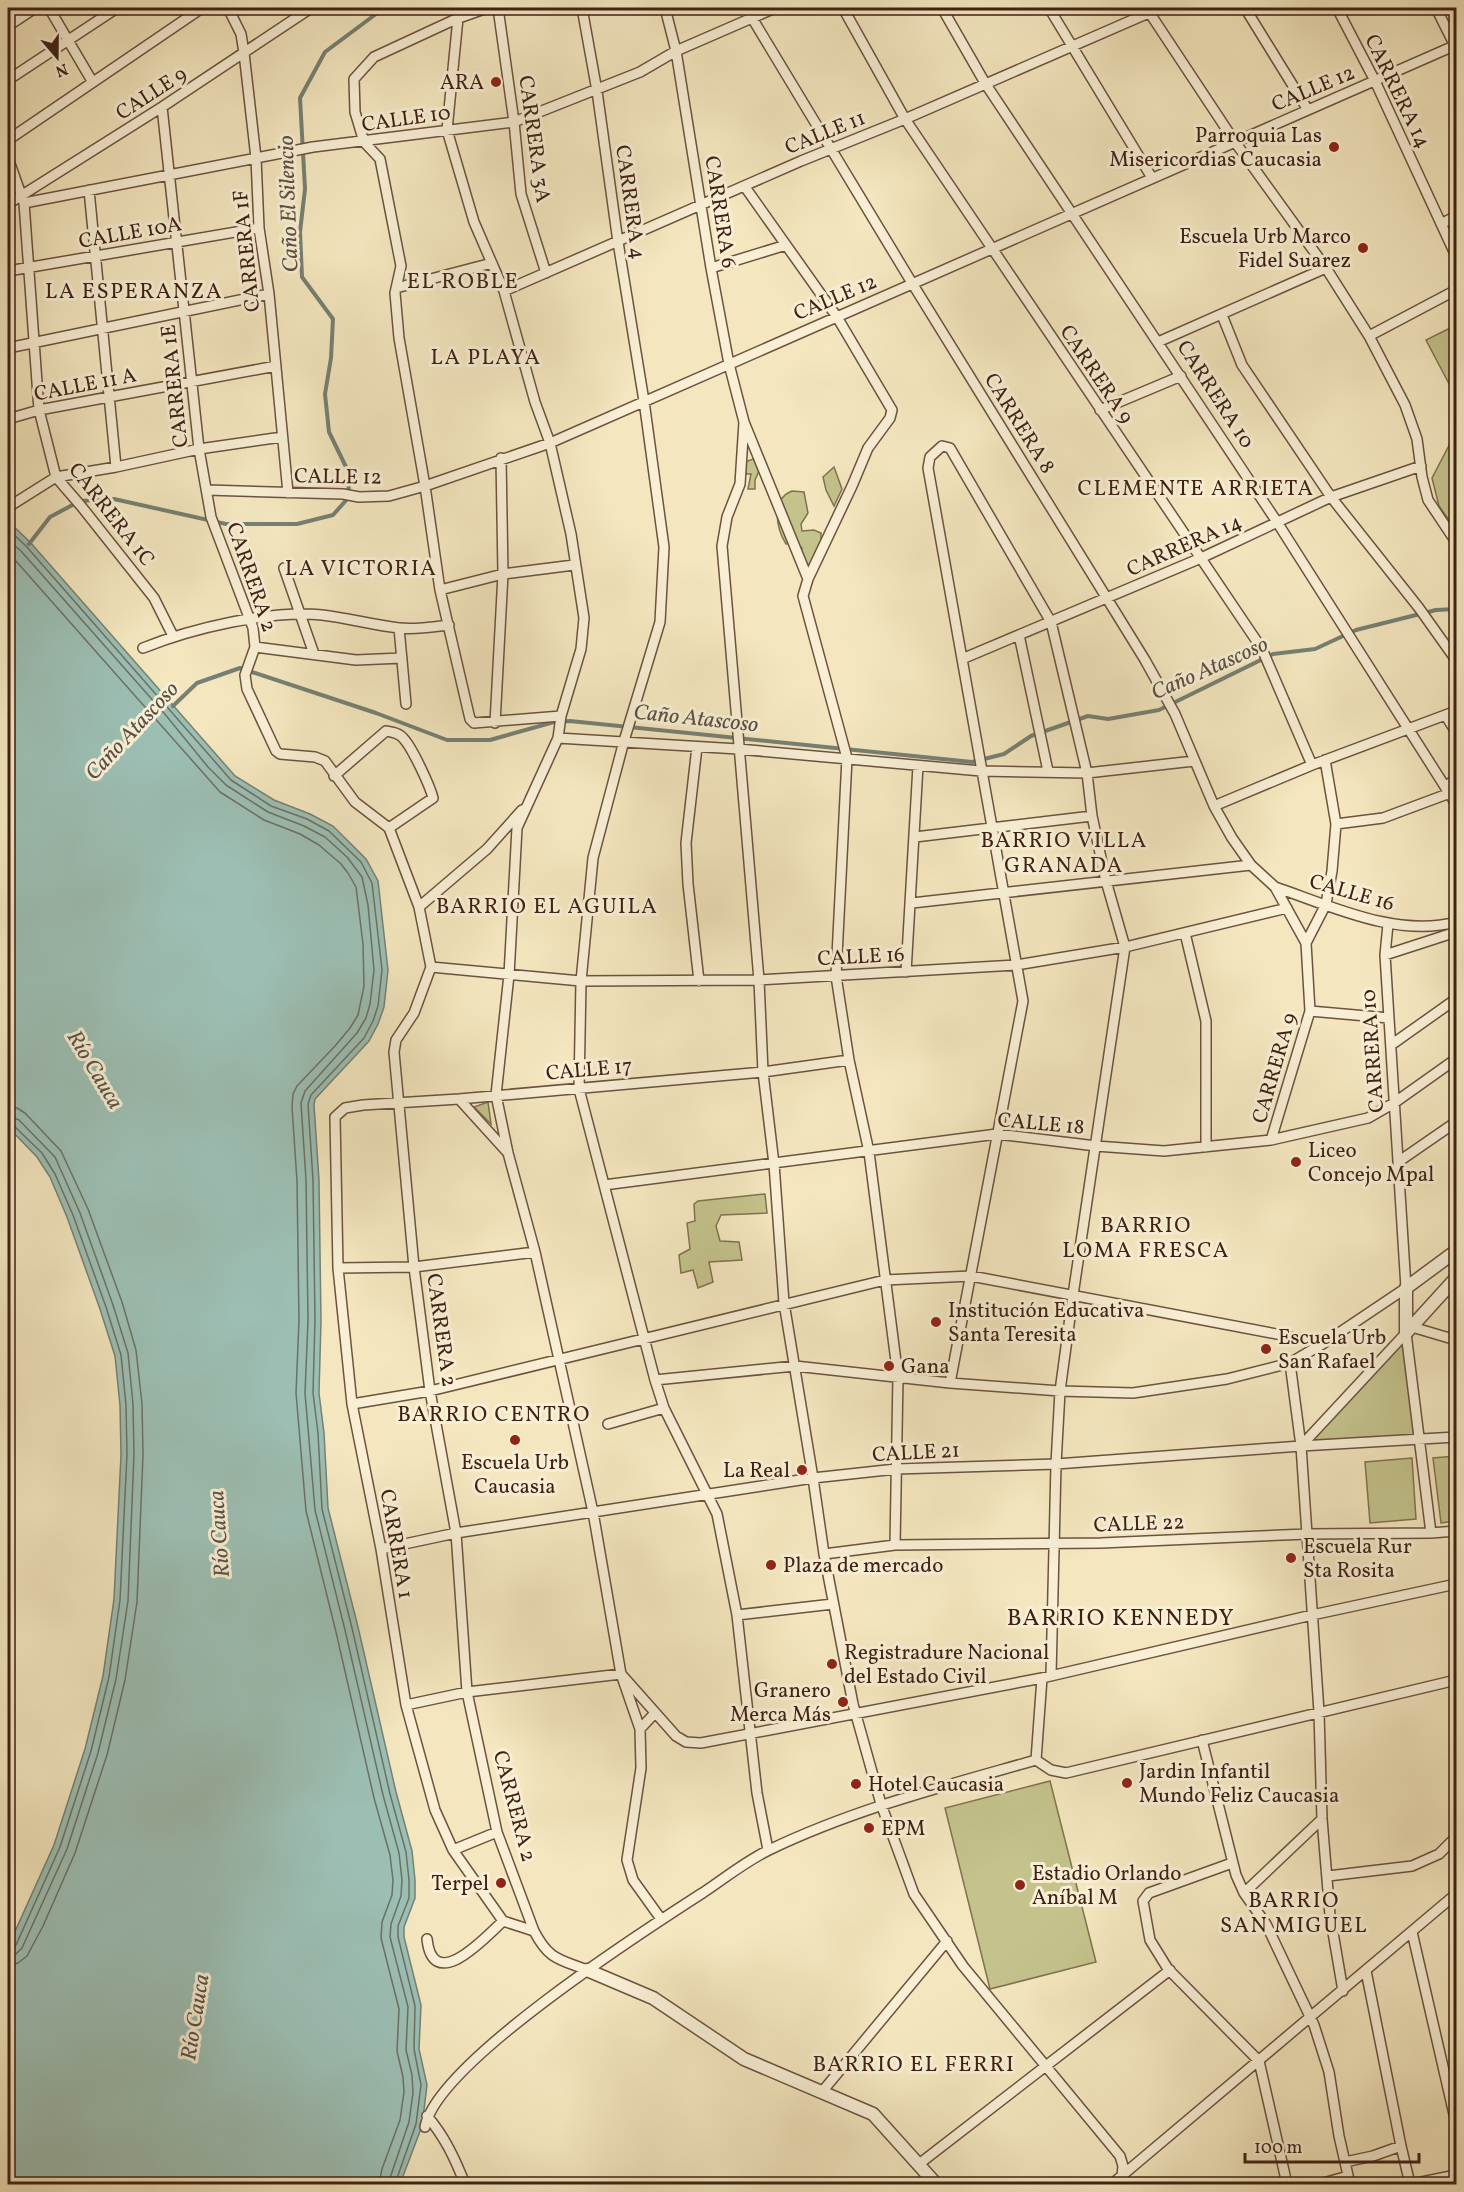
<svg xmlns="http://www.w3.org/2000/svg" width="1464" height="2192" font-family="Vollkorn,serif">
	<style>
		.green { fill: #c4c38c; stroke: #817250; stroke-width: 1.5 }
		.water { fill: #9cbfb4; stroke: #768074; stroke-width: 1.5 }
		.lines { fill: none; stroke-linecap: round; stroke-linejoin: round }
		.shore { stroke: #6d7064; stroke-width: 1.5 }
		.stream { stroke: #768074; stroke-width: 4 }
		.minor-casing { stroke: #6c523f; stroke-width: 12 }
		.tertiary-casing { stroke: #6c523f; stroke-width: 15 }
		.minor { stroke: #f8efd5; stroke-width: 9 }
		.tertiary { stroke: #f8efd5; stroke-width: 12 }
		.poi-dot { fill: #8f2418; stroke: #f8efd5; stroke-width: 2 }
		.labels { text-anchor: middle; stroke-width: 6; stroke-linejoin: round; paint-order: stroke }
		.poi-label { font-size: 21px; fill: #3e2114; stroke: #f8efd5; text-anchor: start }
		.street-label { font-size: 21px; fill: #3e2114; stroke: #f8efd5 }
		.water-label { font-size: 22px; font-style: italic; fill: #5a5044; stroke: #f8efd5 }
		.neighbourhood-label { font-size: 22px; letter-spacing: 1.5px; fill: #3e2114; stroke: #f8efd5 }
		.quarter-label { font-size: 24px; letter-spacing: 1.5px; fill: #3e2114; stroke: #f8efd5 }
	</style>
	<rect width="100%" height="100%" fill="#f4e7bf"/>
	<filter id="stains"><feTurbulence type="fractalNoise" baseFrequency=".00333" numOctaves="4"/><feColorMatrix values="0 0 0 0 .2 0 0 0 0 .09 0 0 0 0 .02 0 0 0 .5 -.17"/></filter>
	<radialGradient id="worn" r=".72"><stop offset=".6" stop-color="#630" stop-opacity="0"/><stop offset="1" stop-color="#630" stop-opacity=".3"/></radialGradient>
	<path class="green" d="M 1456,325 L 1456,397 L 1426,340 Z
		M 1456,432 L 1456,530 L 1439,506 L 1432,478 Z
		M 753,459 L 756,461 L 759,471 L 755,480 L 755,489 L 748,489 L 751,474 L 746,474 L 745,462 Z
		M 834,467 L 842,489 L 834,506 L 826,490 L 823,477 Z
		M 792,491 L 804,492 L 808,513 L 801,524 L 802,531 L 814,530 L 821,533 L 821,543 L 825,552 C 823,562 819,568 809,570 L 801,552 L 802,548 L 796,543 L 786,544 C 776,528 771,499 792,491 Z
		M 488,1102 L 491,1124 L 474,1107 Z
		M 765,1194 L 767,1213 L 721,1215 L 716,1226 L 720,1241 L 739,1242 L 742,1260 L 709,1262 L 713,1282 L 698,1288 L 693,1270 L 681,1273 L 679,1255 L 690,1249 L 687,1223 L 695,1221 L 694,1204 L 698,1201 Z
		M 1404,1340 L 1417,1438 L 1309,1443 Z
		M 1456,1456 L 1456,1521 L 1441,1523 L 1433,1458 Z
		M 1412,1458 L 1416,1519 L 1370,1523 L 1365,1462 Z
		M 1050,1781 L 1096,1962 L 990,1989 L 945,1808 Z"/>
	<path class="water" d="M 8,521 L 30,542 L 235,776 L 274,800 L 310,814 L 333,826 L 366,859 L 378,881 L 388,970 L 384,1007 L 378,1024 L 369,1041 L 315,1099 L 314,1105 L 319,1180 L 321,1321 L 319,1393 L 324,1433 L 328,1508 L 358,1627 L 396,1792 L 412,1851 L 415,1880 L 415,1898 L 404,1927 L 404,1937 L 421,2005 L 419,2049 L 427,2085 L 422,2126 L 400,2184 L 8,2184 L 8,1947 L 54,1845 L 85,1749 L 103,1676 L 114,1599 L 121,1455 L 120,1405 L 115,1356 L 100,1309 L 67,1217 L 50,1177 L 37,1157 L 8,1127 Z"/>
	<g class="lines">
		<path class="shore" d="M 8,529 L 26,546 L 231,780 L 271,806 L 307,819 L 329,831 L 361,862 L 372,883 L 382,970 L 378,1006 L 373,1021 L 364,1038 L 311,1095 L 308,1104 L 313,1180 L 315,1320 L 313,1393 L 318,1433 L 322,1509 L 352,1628 L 390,1794 L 406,1852 L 409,1880 L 409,1898 L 398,1926 L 398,1937 L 415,2006 L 414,2049 L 421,2085 L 416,2124 L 395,2184
			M 8,540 L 21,551 L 164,713 L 208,767 L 226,785 L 268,812 L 304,826 L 325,837 L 347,857 L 362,877 L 368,905 L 374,970 L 370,1004 L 366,1018 L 357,1033 L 305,1091 L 301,1103 L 306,1180 L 308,1320 L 305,1393 L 315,1510 L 345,1630 L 383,1795 L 399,1853 L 402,1880 L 401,1896 L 391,1924 L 390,1937 L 408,2007 L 406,2050 L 412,2075 L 413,2093 L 409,2122 L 388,2184
			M 8,552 L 220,792 L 264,820 L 300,834 L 319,845 L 341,864 L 348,873 L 356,887 L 363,944 L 364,986 L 358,1015 L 350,1028 L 335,1046 L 297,1086 L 293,1094 L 292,1107 L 297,1181 L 299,1320 L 296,1393 L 306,1511 L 336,1632 L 374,1798 L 390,1855 L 393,1880 L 392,1895 L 382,1922 L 381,1938 L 399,2009 L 397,2051 L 403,2077 L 404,2092 L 400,2120 L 382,2169 L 379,2184
			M 8,1107 L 17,1108 L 25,1113 L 61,1151 L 88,1209 L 122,1302 L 136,1350 L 142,1404 L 143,1455 L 137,1602 L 125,1680 L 107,1755 L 75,1853 L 43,1926 L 27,1956 L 18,1963 L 8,1965
			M 8,1116 L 19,1120 L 55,1157 L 80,1213 L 113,1305 L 128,1353 L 133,1404 L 134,1454 L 128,1601 L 116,1679 L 98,1753 L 67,1849 L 22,1948 L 16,1954 L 8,1956
			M 8,1124 L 14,1126 L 42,1153 L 55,1174 L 73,1215 L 106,1307 L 121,1355 L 126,1405 L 127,1454 L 120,1600 L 109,1677 L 91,1751 L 60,1847 L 16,1945 L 8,1948"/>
		<path class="stream" d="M 29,544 L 50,517 L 80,501 L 114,499 L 226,524 L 297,524 L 333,515 L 349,497 L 348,471 L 329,432 L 325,394 L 331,358 L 333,319 L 302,277 L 300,232 L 305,189 L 300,98 L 325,52 L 384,8
			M 173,706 L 197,683 L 240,668 L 376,713 L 447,740 L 490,740 L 554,722 L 570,721 L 972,762 L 1004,754 L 1031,736 L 1088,716 L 1108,719 L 1159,710 L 1273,654 L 1315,649 L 1356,630 L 1436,610 L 1456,609"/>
		<g class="minor-casing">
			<path id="minor" d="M 49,8 L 92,81
				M 228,8 L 241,34 L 244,53 L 256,158 L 259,228 L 269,294 L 288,493
				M 487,8 L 456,19 L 374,57 L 354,79 L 355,112 L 364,142 L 380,159 L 401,266 L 395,293 L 399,338 L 425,486 L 440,590 L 470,719 L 474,723 L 561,716
				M 498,8 L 514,122 L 521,194 L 546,273
				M 582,8 L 597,91 L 618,242 L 644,401 L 664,547 L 660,622 L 624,741 L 593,858 L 581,981 L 579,1089 L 655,1380 L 664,1408 L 717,1514 L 737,1615 L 757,1793 L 768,1850
				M 665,8 L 676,51 L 711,268 L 729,364 L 744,422 L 808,579 L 803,596 L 847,758 L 836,976 L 849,1060 L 869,1152 L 898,1377 L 895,1545
				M 746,8 L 912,283 L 1145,660 L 1175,714 L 1214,806 L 1232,838 L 1251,865 L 1275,887 L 1306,943
				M 843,8 L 905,119 L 1262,649 L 1312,765
				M 942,8 L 985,83 L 1277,522 L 1456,804
				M 1049,8 L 1152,178
				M 1245,8 L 1308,110
				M 1337,8 L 1375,81 L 1456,256
				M 1436,8 L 1456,48
				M 1149,12 L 1235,142 L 1326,268 L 1369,336 L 1405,405 L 1417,439 L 1422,477 L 1428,500 L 1456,542
				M 458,18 L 447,130 L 474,222 L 504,291 L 535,402 L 550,443 L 571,534 L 584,618 L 581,649 L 561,716 L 558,738 L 517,828 L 509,975 L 496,1095 L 508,1153 L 535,1252 L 593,1512 L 621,1674 L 640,1729 L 641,1768 L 627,1860 L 633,1880 L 661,1919
				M 8,26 L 35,8
				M 8,80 L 117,8
				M 162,107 L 199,449 L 211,517 L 253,628 L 255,647 L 245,675 L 247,689 L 276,751 L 280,754 L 315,757 L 325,761 L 355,802 L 389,828 L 419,907 L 431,967 L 414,1013 L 396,1040 L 394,1052 L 414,1267 L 430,1391 L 456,1533 L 467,1692 L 497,1832 L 534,1931 C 549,1960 559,1959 587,1970
				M 8,140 L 202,8
				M 8,158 L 24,203 L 39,410 L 56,477 L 81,506 L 154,598 L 173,636
				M 745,187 L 837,317 L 892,410 L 890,418 L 868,448 L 852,486 L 808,579
				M 89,190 L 116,467
				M 24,203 L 313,147 L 514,122 L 640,72 L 676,51 L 775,8
				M 8,204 L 162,107 L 311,8
				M 1441,224 L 1456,216
				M 711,268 L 786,245
				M 8,271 L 259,228
				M 396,288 L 492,263
				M 504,291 L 801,161 L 905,119 L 1160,8
				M 1222,315 L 1242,365 L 1331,497 L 1419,608 L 1456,660
				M 1369,336 L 1456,290
				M 1158,342 L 1326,268
				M 8,348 L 269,294
				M 1100,410 L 1181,376
				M 8,419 L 39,410 L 276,366
				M 744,422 L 740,484 L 727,517 L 722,546 L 759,980 L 763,1072 L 774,1164 L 784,1303 L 813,1478 L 824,1554 L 853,1704 L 881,1804 L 914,1894 L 963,1966 L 1120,2156 L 1123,2166 L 1122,2176
				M 207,490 L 343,494 L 359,497 L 389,496 L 425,486 L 550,443 L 1456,45
				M 10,506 L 56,477 L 116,467 L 199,449 L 282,437
				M 284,568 L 314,654
				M 440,590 L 503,574 L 574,565
				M 399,628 L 406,704
				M 1019,635 L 1048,771
				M 255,647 L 356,660 L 402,658
				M 143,648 C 193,628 269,610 322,615 C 348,618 373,625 399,628 C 416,630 432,627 449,625
				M 962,659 L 1201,558 L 1331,497 L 1421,466
				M 1446,716 L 1456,732
				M 495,723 L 503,574 L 501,458
				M 558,738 L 738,749 L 981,771 L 1087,773 L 1194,761
				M 697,747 L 686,843 L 688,884 L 699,981
				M 334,776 L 386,731 C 392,732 399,733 403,738 C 412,747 430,786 433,798 L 389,828
				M 1446,786 L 1456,779
				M 1214,806 L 1312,765 L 1456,711
				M 1336,824 L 1383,818 L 1450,793
				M 915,837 L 1092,816
				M 1275,887 C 1331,906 1397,938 1456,922
				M 912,903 L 1251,865
				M 419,907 L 487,849 L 522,810
				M 1185,933 L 1206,1021 L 1206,1147
				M 1385,955 L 1456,932
				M 431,967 L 581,981 L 759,980 L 1016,965 L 1125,947 L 1287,908
				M 906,972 L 918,766
				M 1310,1011 L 1389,1018
				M 1391,1045 L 1456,999
				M 459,1099 L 508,1153
				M 1271,1140 L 1310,1011 L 1306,943 L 1326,904 L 1332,871 L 1336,824 L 1325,760
				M 1398,1162 L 1456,1122
				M 604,1185 L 997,1134 L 1096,1146 L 1164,1151 L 1271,1140 L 1368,1118 L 1394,1103 L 1456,1059
				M 338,1268 L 414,1267 L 535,1252
				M 1412,1327 L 1456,1340
				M 1406,1333 L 1431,1533
				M 1290,1363 L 1301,1446 L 1319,1712 L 1322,1819 L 1330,1915 L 1343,1991
				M 655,1380 L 795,1366 L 950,1383 L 1060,1391 L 1133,1393 L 1227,1379 L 1290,1363 L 1324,1343 L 1406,1288 L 1385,955 L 1388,924
				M 950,1383 L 1023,1001 L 928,468 L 930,457 L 942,446 L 950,448 L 1051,622 L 1087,773 L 1092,816 L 1106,881 L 1125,947 L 1073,1295 L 1060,1391 L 1056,1464 L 1051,1676
				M 352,1404 L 430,1391 L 885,1280 L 971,1276 L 1324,1343
				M 608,1424 L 664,1408
				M 1301,1446 L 1406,1333
				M 381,1549 L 456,1533 L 593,1512 L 813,1478 L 896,1469 L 1056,1464 L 1301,1446 L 1456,1437
				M 824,1554 L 895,1545 L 1101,1543 L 1307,1534 L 1431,1533 L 1456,1531
				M 737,1615 L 833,1604
				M 406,1705 L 467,1692 L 621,1674 L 676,1736 L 686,1742 L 701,1743 L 1042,1678 L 1312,1615 L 1456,1584
				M 640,1729 L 655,1713
				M 1202,1740 L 1236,1875 L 1244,1893 L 1266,1924 L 1314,2025 L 1329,2072 L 1339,2136 L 1350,2184
				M 1036,1760 L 1042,1678
				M 453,1850 L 497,1832
				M 1232,1863 L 1149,1893 L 1143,1901 L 1150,1940 L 1168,1969 L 1259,2061 L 1287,2184
				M 1328,1876 L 1412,1866 L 1439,1854 L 1456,1837
				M 1244,1893 L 1322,1819
				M 534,1931 L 503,1921 L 453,1850 L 435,1810 L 406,1705 L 381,1549 L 352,1404 L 338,1268 L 335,1117 L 345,1108 L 363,1105 L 459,1099 L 763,1072 L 849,1060
				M 1412,1932 L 1456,2123
				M 427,1939 C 433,1995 486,1937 503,1921
				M 1366,1971 L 1401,2146 L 1410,2184
				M 821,2093 L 947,1941
				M 427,2116 C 445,2137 455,2159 465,2184
				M 425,2127 C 437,2063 645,1930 704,1892 C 725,1878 746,1861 769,1850 C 854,1809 945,1786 1036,1760 L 1051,1770 L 1066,1773 L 1456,1680
				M 1345,2162 L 1373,2156 L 1401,2146
				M 919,2164 L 1170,1970
				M 1112,2184 L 1456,1894
				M 1320,2184 L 1348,2176
				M 1412,2184 L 1456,2175"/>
		</g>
		<g class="tertiary-casing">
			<path id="tertiary" d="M 1406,1333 L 1406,1288 L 1456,1251
				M 1406,1333 L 1456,1278
				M 587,1970 L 653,1998 L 744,2059 L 873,2114 L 936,2184"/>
		</g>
		<use href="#minor" class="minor"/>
		<use href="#tertiary" class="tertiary"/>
	</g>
	<g class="poi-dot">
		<circle cx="496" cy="82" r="6"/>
		<circle cx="1334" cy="147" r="6"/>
		<circle cx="1363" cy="248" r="6"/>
		<circle cx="1296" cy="1162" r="6"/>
		<circle cx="936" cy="1322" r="6"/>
		<circle cx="1266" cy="1349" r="6"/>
		<circle cx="889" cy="1366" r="6"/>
		<circle cx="515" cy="1440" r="6"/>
		<circle cx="802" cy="1470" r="6"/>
		<circle cx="1291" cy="1558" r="6"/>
		<circle cx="771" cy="1565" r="6"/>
		<circle cx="832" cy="1664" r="6"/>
		<circle cx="843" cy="1702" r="6"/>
		<circle cx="1127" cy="1783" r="6"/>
		<circle cx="856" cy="1784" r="6"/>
		<circle cx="869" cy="1828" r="6"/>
		<circle cx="501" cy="1883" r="6"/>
		<circle cx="1020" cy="1885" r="6"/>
	</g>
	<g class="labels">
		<g class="poi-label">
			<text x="484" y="89" text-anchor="end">ARA</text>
			<text x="1322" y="142" text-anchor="end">Parroquia Las<tspan x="1322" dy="24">Misericordias Caucasia</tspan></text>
			<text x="1351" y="243" text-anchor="end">Escuela Urb Marco<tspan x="1351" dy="24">Fidel Suarez</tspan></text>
			<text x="1308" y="1157">Liceo<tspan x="1308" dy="24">Concejo Mpal</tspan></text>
			<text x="948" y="1317">Institución Educativa<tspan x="948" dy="24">Santa Teresita</tspan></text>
			<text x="1278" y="1344">Escuela Urb<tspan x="1278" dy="24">San Rafael</tspan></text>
			<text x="901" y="1373">Gana</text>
			<text x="515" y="1469" text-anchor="middle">Escuela Urb<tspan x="515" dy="24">Caucasia</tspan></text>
			<text x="790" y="1477" text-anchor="end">La Real</text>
			<text x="1303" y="1553">Escuela Rur<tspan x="1303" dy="24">Sta Rosita</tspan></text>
			<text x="783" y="1572">Plaza de mercado</text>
			<text x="844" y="1659">Registradure Nacional<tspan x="844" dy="24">del Estado Civil</tspan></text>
			<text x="831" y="1697" text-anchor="end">Granero<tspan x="831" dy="24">Merca Más</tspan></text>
			<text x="1139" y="1778">Jardin Infantil<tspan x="1139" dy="24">Mundo Feliz Caucasia</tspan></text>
			<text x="868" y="1791">Hotel Caucasia</text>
			<text x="881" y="1835">EPM</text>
			<text x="1032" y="1880">Estadio Orlando<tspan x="1032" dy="24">Aníbal M</tspan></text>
			<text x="489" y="1890" text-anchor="end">Terpel</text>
		</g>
		<g class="street-label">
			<text transform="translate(1313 88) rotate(-23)" y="7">CALLE 12</text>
			<text transform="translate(1398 91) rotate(64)" y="7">CARRERA 14</text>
			<text transform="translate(151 93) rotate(-33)" y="7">CALLE 9</text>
			<text transform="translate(406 118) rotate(-8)" y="7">CALLE 10</text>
			<text transform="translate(825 132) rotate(-22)" y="7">CALLE 11</text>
			<text transform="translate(535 139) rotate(82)" y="7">CARRERA 3A</text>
			<text transform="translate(631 202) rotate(82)" y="7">CARRERA 4</text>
			<text transform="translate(721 212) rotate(81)" y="7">CARRERA 6</text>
			<text transform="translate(130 232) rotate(-10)" y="7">CALLE 10A</text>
			<text transform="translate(246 251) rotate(-96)" y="7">CARRERA 1F</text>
			<text transform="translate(835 297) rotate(-23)" y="7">CALLE 12</text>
			<text transform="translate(1097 374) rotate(56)" y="7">CARRERA 9</text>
			<text transform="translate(85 384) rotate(-11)" y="7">CALLE 11 A</text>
			<text transform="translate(174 386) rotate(-96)" y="7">CARRERA 1E</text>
			<text transform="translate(1216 394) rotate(57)" y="7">CARRERA 10</text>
			<text transform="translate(1020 423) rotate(58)" y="7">CARRERA 8</text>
			<text transform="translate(338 476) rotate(1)" y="7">CALLE 12</text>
			<text transform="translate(112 514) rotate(52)" y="7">CARRERA 1C</text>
			<text transform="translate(1184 545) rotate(-24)" y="7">CARRERA 14</text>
			<text transform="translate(252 577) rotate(71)" y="7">CARRERA 2</text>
			<text transform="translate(1352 892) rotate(16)" y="7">CALLE 16</text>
			<text transform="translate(861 956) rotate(-3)" y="7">CALLE 16</text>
			<text transform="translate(1372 1051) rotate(-94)" y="7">CARRERA 10</text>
			<text transform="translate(1274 1068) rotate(-74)" y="7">CARRERA 9</text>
			<text transform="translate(589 1069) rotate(-5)" y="7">CALLE 17</text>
			<text transform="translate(1041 1123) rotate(5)" y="7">CALLE 18</text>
			<text transform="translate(442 1330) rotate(82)" y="7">CARRERA 2</text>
			<text transform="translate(916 1452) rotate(-3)" y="7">CALLE 21</text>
			<text transform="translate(1139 1523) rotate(-2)" y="7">CALLE 22</text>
			<text transform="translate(397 1544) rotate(80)" y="7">CARRERA 1</text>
			<text transform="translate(515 1806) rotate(75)" y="7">CARRERA 2</text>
		</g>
		<g class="water-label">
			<text transform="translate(287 204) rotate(-92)" y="8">Caño El Silencio</text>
			<text transform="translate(1209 667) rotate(-24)" y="8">Caño Atascoso</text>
			<text transform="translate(696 717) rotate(6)" y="8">Caño Atascoso</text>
			<text transform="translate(131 730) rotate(-47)" y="8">Caño Atascoso</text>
			<text transform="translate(96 1069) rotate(59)" y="8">Río Cauca</text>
			<text transform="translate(218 1534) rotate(-94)" y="8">Río Cauca</text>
			<text transform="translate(194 2017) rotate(-81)" y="8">Río Cauca</text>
		</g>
		<g class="neighbourhood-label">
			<text x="463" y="288">EL ROBLE</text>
			<text x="134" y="298">LA ESPERANZA</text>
			<text x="486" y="364">LA PLAYA</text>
			<text x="1196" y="495">CLEMENTE ARRIETA</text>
			<text x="361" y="575">LA VICTORIA</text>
			<text x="1064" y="847">BARRIO VILLA<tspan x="1064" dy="25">GRANADA</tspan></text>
			<text x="547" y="913">BARRIO EL AGUILA</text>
			<text x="1146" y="1232">BARRIO<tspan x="1146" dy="25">LOMA FRESCA</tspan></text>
			<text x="494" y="1421">BARRIO CENTRO</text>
			<text x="1294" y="1907">BARRIO<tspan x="1294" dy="25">SAN MIGUEL</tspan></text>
			<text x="914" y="2071">BARRIO EL FERRI</text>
		</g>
		<g class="quarter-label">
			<text x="1121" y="1625">BARRIO KENNEDY</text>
		</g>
	</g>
	<rect width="1464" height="2192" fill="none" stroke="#f4e7bf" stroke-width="30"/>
	<rect x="9" y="9" width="1446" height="2174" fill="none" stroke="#3e2114" stroke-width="3"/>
	<rect x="15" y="15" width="1434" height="2162" fill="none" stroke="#3e2114" stroke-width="1.5"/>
	<g transform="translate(57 57) rotate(160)" stroke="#f8efd5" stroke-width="4.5" paint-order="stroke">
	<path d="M0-4.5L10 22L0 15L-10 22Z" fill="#3e2114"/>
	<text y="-9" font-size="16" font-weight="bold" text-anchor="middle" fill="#3e2114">N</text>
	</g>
	<path d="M1245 2153v9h174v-9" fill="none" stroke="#3e2114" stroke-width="3"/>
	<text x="1254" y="2153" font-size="18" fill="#3e2114" stroke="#f8efd5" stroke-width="4.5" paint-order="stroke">100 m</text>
	<rect width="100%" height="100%" filter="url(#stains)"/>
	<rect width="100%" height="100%" fill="url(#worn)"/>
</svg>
